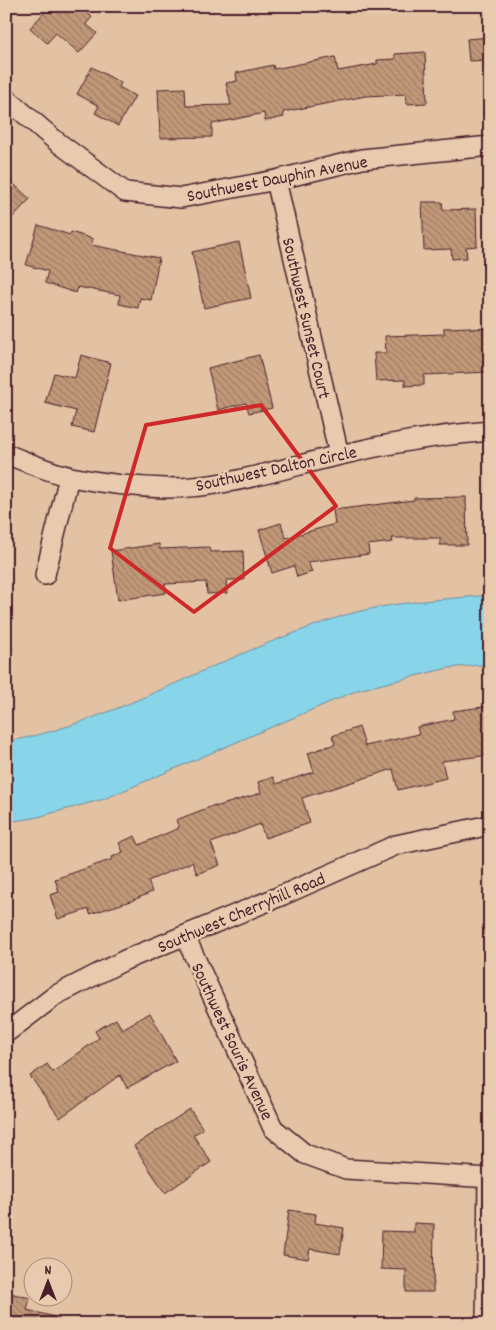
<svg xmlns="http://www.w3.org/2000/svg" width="496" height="1330" font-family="Dekko,sans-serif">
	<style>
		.water { fill: #88d4e8; stroke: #6f8c9c }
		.building { fill: url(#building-back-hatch); stroke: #4a1f2b }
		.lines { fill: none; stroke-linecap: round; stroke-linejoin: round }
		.minor-casing { stroke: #4a1f2b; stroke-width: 22 }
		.minor { stroke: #e8cbaf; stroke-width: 19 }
		.marked { fill: none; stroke: #cf2828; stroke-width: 4; stroke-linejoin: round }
		.labels { text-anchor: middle; stroke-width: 5; stroke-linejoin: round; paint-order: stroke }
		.street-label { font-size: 18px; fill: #4a1f2b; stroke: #e8cbaf }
	</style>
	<defs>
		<pattern id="building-back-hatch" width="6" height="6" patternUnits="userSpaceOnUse" patternTransform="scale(1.25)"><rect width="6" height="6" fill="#c19979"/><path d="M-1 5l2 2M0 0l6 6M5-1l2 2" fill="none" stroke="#9f7c63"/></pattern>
	</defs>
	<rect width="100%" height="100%" fill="#e2c2a3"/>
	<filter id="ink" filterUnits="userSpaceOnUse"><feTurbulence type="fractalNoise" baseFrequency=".02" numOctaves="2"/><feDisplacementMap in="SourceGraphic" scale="10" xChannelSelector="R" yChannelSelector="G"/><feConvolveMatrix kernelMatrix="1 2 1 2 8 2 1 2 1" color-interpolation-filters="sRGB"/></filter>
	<g filter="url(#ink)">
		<path class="water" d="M 490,595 L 490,664 L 448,668 L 358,690 L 104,799 L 34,818 L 6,822 L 6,742 C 93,726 170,684 251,650 C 277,639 305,629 333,619 C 383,602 437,600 490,595 Z"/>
		<path class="building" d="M 50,6 L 79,6 L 92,17 L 86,24 L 97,33 L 79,53 L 56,33 L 47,43 L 30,28 Z
			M 490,37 L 490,60 L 469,61 L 467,39 Z
			M 425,52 L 427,103 L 407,104 L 406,94 L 366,96 L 283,112 L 284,117 L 265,121 L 264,113 L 212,124 L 212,137 L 160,138 L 158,89 L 185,88 L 186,106 L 231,105 L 226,83 L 237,81 L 236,73 L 273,65 L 274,69 L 335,57 L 338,71 L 377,64 L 377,60 L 395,59 L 395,54 Z
			M 92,67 L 121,83 L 119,87 L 135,96 L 118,126 L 95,113 L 99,106 L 77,94 Z
			M 6,177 L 30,199 L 6,224 Z
			M 422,202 L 442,202 L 443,210 L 476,209 L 477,246 L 466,247 L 467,258 L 452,259 L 451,249 L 424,250 Z
			M 38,225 L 70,235 L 71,232 L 93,239 L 91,245 L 159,258 L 151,300 L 140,298 L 138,308 L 119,304 L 120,295 L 78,287 L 76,293 L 45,283 L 48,271 L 26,265 Z
			M 239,242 L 251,298 L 204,308 L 192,252 Z
			M 470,327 L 470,329 L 490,328 L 490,372 L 424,375 L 424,385 L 405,386 L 405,380 L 376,381 L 374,353 L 386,353 L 385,336 L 444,334 L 444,328 Z
			M 81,355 L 111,363 L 94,432 L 72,427 L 76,411 L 45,403 L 54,373 L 75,378 Z
			M 259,355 L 272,408 L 249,413 L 246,403 L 218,410 L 208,368 Z
			M 466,497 L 467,545 L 440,545 L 440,538 L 392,538 L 393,542 L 368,545 L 369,554 L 308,562 L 312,572 L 297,577 L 294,566 L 272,573 L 259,530 L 281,523 L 286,538 L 335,524 L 333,510 L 414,500 L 414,498 Z
			M 159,544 L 160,549 L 209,547 L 210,552 L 243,551 L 244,580 L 226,580 L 227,593 L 207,594 L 206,582 L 165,584 L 166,593 L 118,600 L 111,551 Z
			M 490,706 L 490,755 L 442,761 L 446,778 L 398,790 L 393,769 L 302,798 L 310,823 L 265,838 L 260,824 L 211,843 L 220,865 L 197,874 L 192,862 L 148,881 L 152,892 L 131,901 L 90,914 L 89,909 L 58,919 L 50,895 L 59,892 L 55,879 L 113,859 L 112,857 L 123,852 L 119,843 L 135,836 L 139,845 L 179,828 L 176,820 L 215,805 L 215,807 L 261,793 L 258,782 L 273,777 L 276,784 L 314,772 L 308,753 L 335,744 L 332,736 L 359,727 L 365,746 L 419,734 L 417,727 L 454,719 L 453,711 Z
			M 150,1013 L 176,1061 L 127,1088 L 120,1075 L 60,1118 L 30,1076 L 47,1064 L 53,1072 L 99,1038 L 95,1031 L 116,1019 L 122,1029 Z
			M 190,1109 L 203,1129 L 193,1135 L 211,1162 L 165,1193 L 134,1146 Z
			M 289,1210 L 316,1214 L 315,1223 L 344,1228 L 340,1254 L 310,1249 L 308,1259 L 283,1255 Z
			M 414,1223 L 434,1224 L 433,1292 L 406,1292 L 406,1270 L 381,1269 L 382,1231 L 414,1232 Z
			M 6,1292 L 30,1298 L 27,1310 L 59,1318 L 58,1324 L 6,1324 Z"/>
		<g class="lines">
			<g class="minor-casing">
				<path id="minor" d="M 6,98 L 56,141 L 125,192 L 181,198 L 276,180 L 362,159 L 490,146
					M 276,180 L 339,455
					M 6,454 C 27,462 49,472 71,477 C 101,483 134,487 165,488 C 224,489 283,468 340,455 C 389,443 439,435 490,431
					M 45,575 L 69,477
					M 185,936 L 273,1128 L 305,1154 L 346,1169 L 490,1178
					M 6,1033 L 56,995 L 125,960 L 283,895 L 396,845 L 490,825
					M 486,1324 L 488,1178"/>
			</g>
			<use href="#minor" class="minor"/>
		</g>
	</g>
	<path class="marked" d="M 261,405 L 336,506 L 194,612 L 110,548 L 146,425 Z"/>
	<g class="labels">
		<g class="street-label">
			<text transform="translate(277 178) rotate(-11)" y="6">Southwest Dauphin Avenue</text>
			<text transform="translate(307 318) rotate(77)" y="6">Southwest Sunset Court</text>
			<text transform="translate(276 468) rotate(-12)" y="6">Southwest Dalton Circle</text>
			<text transform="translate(241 912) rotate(-23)" y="6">Southwest Cherryhill Road</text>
			<text transform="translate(233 1041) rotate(65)" y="6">Southwest Souris Avenue</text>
		</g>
	</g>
	<rect width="496" height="1330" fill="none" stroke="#e8cbaf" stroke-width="25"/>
	<rect x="12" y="12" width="471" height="1305" fill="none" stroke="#4a1f2b" stroke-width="2" filter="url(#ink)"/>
	<g transform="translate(48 1282)"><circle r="24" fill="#e8cbaf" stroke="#a9867a"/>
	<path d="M0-4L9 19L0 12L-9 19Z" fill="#4a1f2b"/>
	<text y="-8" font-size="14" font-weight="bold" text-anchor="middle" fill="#4a1f2b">N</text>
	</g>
</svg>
